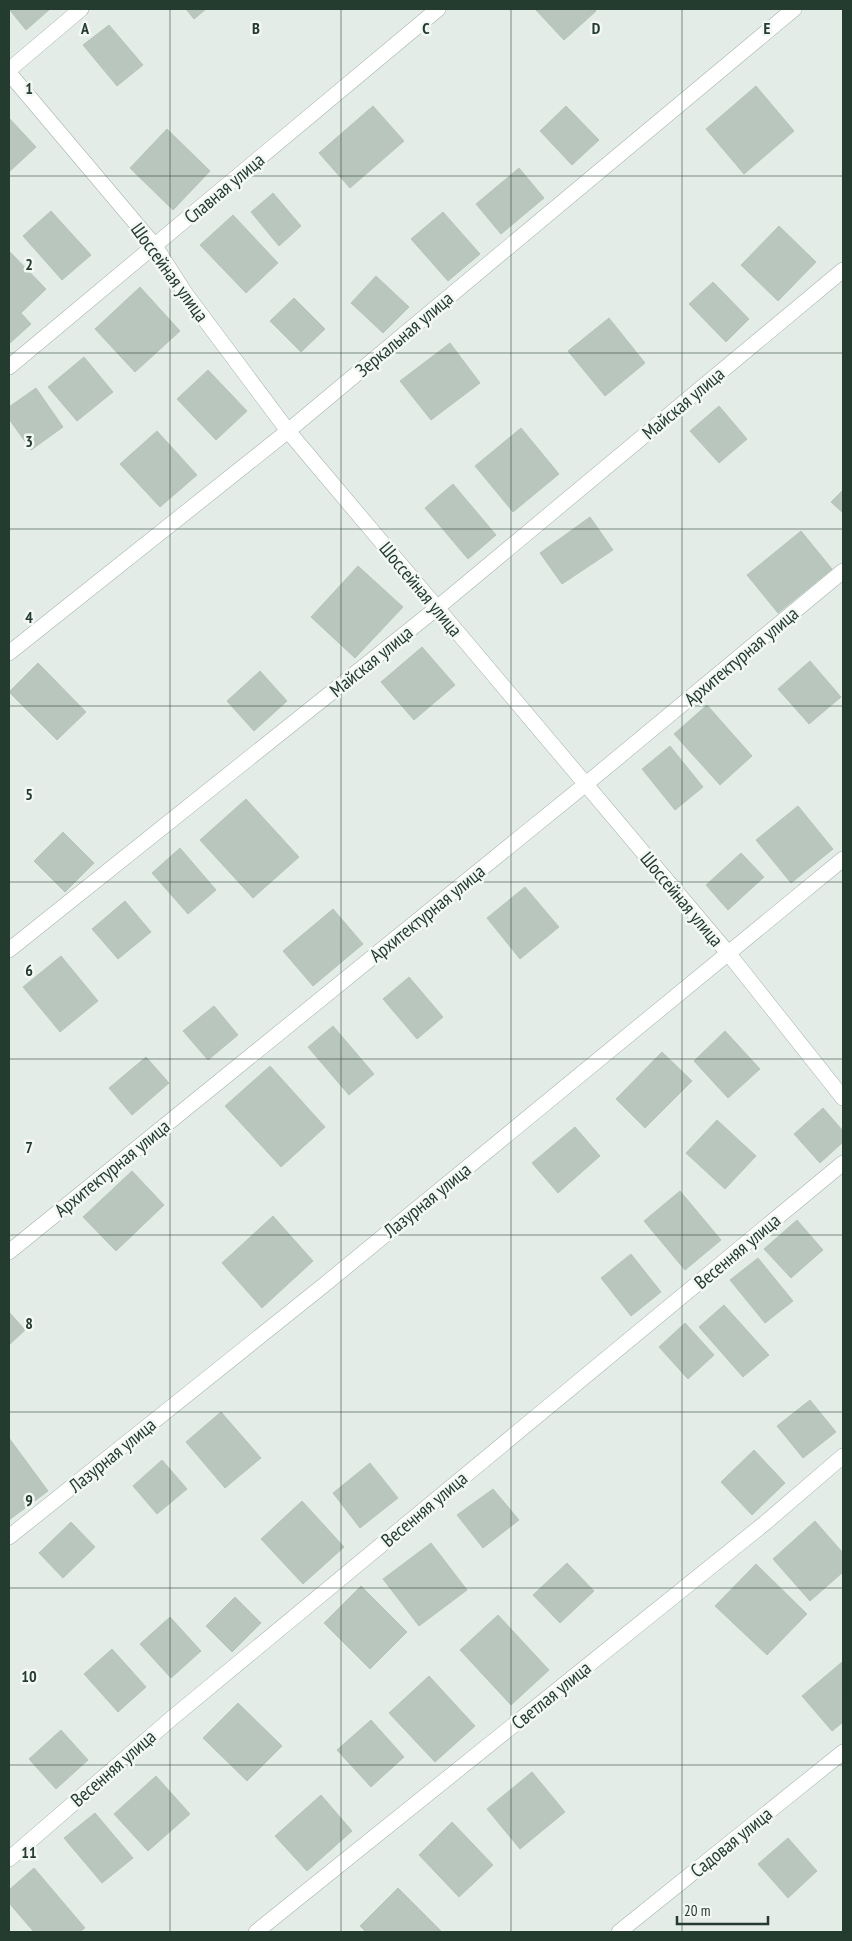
<svg xmlns="http://www.w3.org/2000/svg" width="852" height="1941" font-family="'PT Sans Narrow',sans-serif">
	<style>
		.building { fill: #b8c6be; stroke: #b6c5bb }
		.lines { fill: none; stroke-linecap: round; stroke-linejoin: round }
		.minor-casing { stroke: #a6b3ac; stroke-width: 16 }
		.minor { stroke: #fff; stroke-width: 15 }
		.grid { fill: none; stroke: #243b30; stroke-width: 1; stroke-opacity: 0.55 }
		.labels { text-anchor: middle; stroke-width: 5; stroke-linejoin: round; paint-order: stroke }
		.street-label { font-size: 19px; fill: #243b30; stroke: #f3f8f5 }
		.grid-label { font-size: 16px; text-anchor: middle; font-weight: bold; fill: #243b30; stroke: #f3f8f5; stroke-width: 5; stroke-linejoin: round; paint-order: stroke }
	</style>
	<rect width="100%" height="100%" fill="#e3ece6"/>
	<path class="building" d="M 9,9 L 50,9 L 26,30 Z
		M 186,9 L 206,9 L 194,19 Z
		M 535,9 L 594,9 L 596,11 L 564,40 Z
		M 109,25 L 143,65 L 117,86 L 83,45 Z
		M 756,86 L 794,131 L 744,174 L 706,129 Z
		M 373,106 L 404,141 L 350,188 L 319,153 Z
		M 566,106 L 599,140 L 572,165 L 540,131 Z
		M 9,118 L 36,147 L 9,172 Z
		M 167,129 L 210,171 L 173,210 L 130,168 Z
		M 519,168 L 544,198 L 501,234 L 476,204 Z
		M 273,193 L 301,226 L 279,246 L 251,212 Z
		M 51,211 L 91,255 L 62,280 L 23,236 Z
		M 443,212 L 480,254 L 448,281 L 411,239 Z
		M 233,215 L 278,263 L 246,293 L 200,245 Z
		M 779,226 L 816,262 L 778,301 L 741,265 Z
		M 9,251 L 46,289 L 21,313 L 31,324 L 10,343 L 9,341 Z
		M 376,276 L 409,307 L 383,333 L 351,303 Z
		M 713,282 L 749,319 L 726,342 L 689,304 Z
		M 140,287 L 180,331 L 135,372 L 95,329 Z
		M 294,298 L 325,329 L 301,352 L 270,321 Z
		M 609,318 L 645,363 L 605,396 L 568,351 Z
		M 450,343 L 480,383 L 431,420 L 400,381 Z
		M 84,357 L 113,392 L 77,421 L 48,387 Z
		M 208,370 L 247,411 L 216,440 L 177,399 Z
		M 36,388 L 63,427 L 31,450 L 9,419 L 9,407 Z
		M 719,406 L 747,439 L 719,463 L 690,431 Z
		M 521,428 L 559,474 L 513,512 L 475,466 Z
		M 157,431 L 197,475 L 160,507 L 120,464 Z
		M 453,484 L 496,535 L 468,559 L 425,508 Z
		M 843,490 L 843,513 L 831,502 Z
		M 590,517 L 613,550 L 562,584 L 540,553 Z
		M 801,531 L 832,569 L 778,613 L 747,575 Z
		M 358,566 L 403,607 L 355,658 L 311,617 Z
		M 422,647 L 455,685 L 414,720 L 381,682 Z
		M 810,661 L 841,697 L 809,724 L 778,689 Z
		M 38,663 L 86,712 L 57,740 L 9,692 Z
		M 260,671 L 287,701 L 254,731 L 227,701 Z
		M 707,705 L 752,756 L 720,785 L 674,734 Z
		M 670,746 L 703,787 L 675,810 L 642,769 Z
		M 246,799 L 299,857 L 253,898 L 200,840 Z
		M 798,806 L 833,849 L 791,883 L 756,840 Z
		M 63,832 L 94,863 L 65,892 L 34,861 Z
		M 180,848 L 216,890 L 188,914 L 152,873 Z
		M 741,853 L 764,877 L 728,910 L 706,885 Z
		M 525,887 L 559,927 L 520,959 L 487,918 Z
		M 125,901 L 151,932 L 118,959 L 92,929 Z
		M 333,909 L 363,944 L 313,986 L 283,951 Z
		M 61,956 L 98,1001 L 60,1032 L 23,987 Z
		M 409,977 L 443,1017 L 417,1039 L 383,999 Z
		M 214,1006 L 238,1035 L 208,1060 L 183,1031 Z
		M 333,1026 L 374,1074 L 349,1095 L 308,1047 Z
		M 725,1031 L 760,1069 L 728,1098 L 694,1061 Z
		M 662,1052 L 692,1081 L 645,1128 L 616,1099 Z
		M 146,1057 L 169,1083 L 132,1115 L 109,1088 Z
		M 270,1066 L 325,1127 L 281,1167 L 225,1106 Z
		M 823,1108 L 843,1131 L 843,1142 L 820,1163 L 794,1134 Z
		M 717,1120 L 756,1156 L 725,1189 L 686,1153 Z
		M 575,1127 L 600,1156 L 558,1193 L 532,1163 Z
		M 132,1171 L 164,1205 L 116,1251 L 83,1217 Z
		M 680,1191 L 721,1240 L 685,1270 L 644,1221 Z
		M 273,1216 L 313,1261 L 262,1308 L 222,1263 Z
		M 797,1220 L 823,1250 L 791,1278 L 764,1249 Z
		M 631,1254 L 661,1292 L 631,1316 L 601,1278 Z
		M 758,1258 L 793,1301 L 765,1323 L 730,1280 Z
		M 724,1305 L 769,1355 L 743,1377 L 699,1327 Z
		M 9,1312 L 25,1330 L 9,1345 Z
		M 685,1323 L 714,1355 L 688,1379 L 659,1347 Z
		M 810,1400 L 836,1432 L 803,1458 L 777,1426 Z
		M 221,1412 L 261,1458 L 225,1488 L 186,1442 Z
		M 9,1438 L 48,1491 L 9,1520 Z
		M 754,1450 L 785,1483 L 752,1515 L 721,1482 Z
		M 162,1460 L 187,1489 L 157,1514 L 133,1486 Z
		M 370,1463 L 398,1498 L 360,1528 L 333,1493 Z
		M 493,1489 L 519,1520 L 483,1548 L 457,1515 Z
		M 302,1501 L 344,1547 L 303,1584 L 261,1539 Z
		M 815,1521 L 843,1553 L 843,1572 L 810,1601 L 773,1559 Z
		M 71,1522 L 95,1547 L 63,1578 L 39,1553 Z
		M 431,1543 L 467,1590 L 419,1626 L 383,1579 Z
		M 567,1563 L 594,1591 L 560,1623 L 533,1595 Z
		M 756,1564 L 807,1614 L 767,1655 L 715,1606 Z
		M 361,1586 L 407,1632 L 370,1669 L 324,1623 Z
		M 235,1597 L 261,1623 L 232,1652 L 206,1626 Z
		M 498,1615 L 549,1670 L 511,1705 L 460,1650 Z
		M 170,1617 L 201,1651 L 171,1678 L 140,1644 Z
		M 112,1649 L 146,1687 L 118,1712 L 84,1674 Z
		M 842,1662 L 843,1722 L 832,1731 L 802,1696 Z
		M 429,1676 L 475,1726 L 435,1762 L 389,1713 Z
		M 238,1703 L 282,1746 L 247,1781 L 203,1738 Z
		M 371,1720 L 404,1757 L 371,1787 L 337,1750 Z
		M 61,1730 L 88,1760 L 56,1789 L 29,1759 Z
		M 532,1772 L 565,1812 L 520,1849 L 487,1809 Z
		M 156,1776 L 190,1814 L 148,1851 L 114,1814 Z
		M 321,1795 L 352,1831 L 307,1871 L 275,1836 Z
		M 95,1813 L 133,1858 L 102,1883 L 64,1838 Z
		M 452,1822 L 493,1865 L 459,1897 L 419,1855 Z
		M 788,1838 L 817,1871 L 788,1898 L 758,1864 Z
		M 34,1868 L 85,1928 L 79,1932 L 34,1932 L 9,1903 L 9,1890 Z
		M 398,1888 L 442,1932 L 366,1932 L 360,1926 Z"/>
	<g class="lines">
		<g class="minor-casing">
			<path id="minor" d="M 9,70 L 81,9
				M 9,73 L 155,246 L 185,293 L 288,431 L 728,953 L 843,1098
				M 9,367 L 438,9
				M 9,653 L 288,431 L 794,9
				M 9,950 L 437,608 L 843,270
				M 9,1252 L 586,784 L 843,571
				M 9,1537 L 324,1285 L 843,859
				M 9,1859 L 172,1718 L 843,1163
				M 256,1932 L 765,1523 L 843,1456
				M 619,1932 L 843,1752"/>
		</g>
		<use href="#minor" class="minor"/>
	</g>
	<path class="grid" d="M 170,9 L 170,1932M 341,9 L 341,1932M 511,9 L 511,1932M 682,9 L 682,1932M 9,176 L 843,176M 9,353 L 843,353M 9,529 L 843,529M 9,706 L 843,706M 9,882 L 843,882M 9,1059 L 843,1059M 9,1235 L 843,1235M 9,1412 L 843,1412M 9,1588 L 843,1588M 9,1765 L 843,1765"/>
	<g class="labels">
		<g class="street-label">
			<text transform="translate(224 188) rotate(-40)" y="7">Славная улица</text>
			<text transform="translate(170 272) rotate(54)" y="7">Шоссейная улица</text>
			<text transform="translate(404 334) rotate(-40)" y="7">Зеркальная улица</text>
			<text transform="translate(683 403) rotate(-40)" y="7">Майская улица</text>
			<text transform="translate(421 589) rotate(50)" y="7">Шоссейная улица</text>
			<text transform="translate(741 656) rotate(-40)" y="7">Архитектурная улица</text>
			<text transform="translate(371 661) rotate(-39)" y="7">Майская улица</text>
			<text transform="translate(682 899) rotate(50)" y="7">Шоссейная улица</text>
			<text transform="translate(427 913) rotate(-39)" y="7">Архитектурная улица</text>
			<text transform="translate(112 1168) rotate(-39)" y="7">Архитектурная улица</text>
			<text transform="translate(427 1200) rotate(-39)" y="7">Лазурная улица</text>
			<text transform="translate(737 1251) rotate(-40)" y="7">Весенняя улица</text>
			<text transform="translate(112 1455) rotate(-39)" y="7">Лазурная улица</text>
			<text transform="translate(424 1509) rotate(-40)" y="7">Весенняя улица</text>
			<text transform="translate(551 1695) rotate(-39)" y="7">Светлая улица</text>
			<text transform="translate(113 1768) rotate(-41)" y="7">Весенняя улица</text>
			<text transform="translate(731 1842) rotate(-39)" y="7">Садовая улица</text>
		</g>
	</g>
	<g class="grid-label">
		<text x="85" y="34">A</text>
		<text x="256" y="34">B</text>
		<text x="426" y="34">C</text>
		<text x="596" y="34">D</text>
		<text x="767" y="34">E</text>
		<text x="29" y="94">1</text>
		<text x="29" y="270">2</text>
		<text x="29" y="447">3</text>
		<text x="29" y="623">4</text>
		<text x="29" y="800">5</text>
		<text x="29" y="976">6</text>
		<text x="29" y="1153">7</text>
		<text x="29" y="1329">8</text>
		<text x="29" y="1506">9</text>
		<text x="29" y="1682">10</text>
		<text x="29" y="1858">11</text>
	</g>
	<rect width="852" height="1941" fill="none" stroke="#243b30" stroke-width="20"/>
	<path d="M677 1916v8h91v-8" fill="none" stroke="#243b30" stroke-width="2.5"/>
	<text x="684" y="1916" font-size="15" fill="#243b30" stroke="#f3f8f5" stroke-width="4" paint-order="stroke">20 m</text>
</svg>
